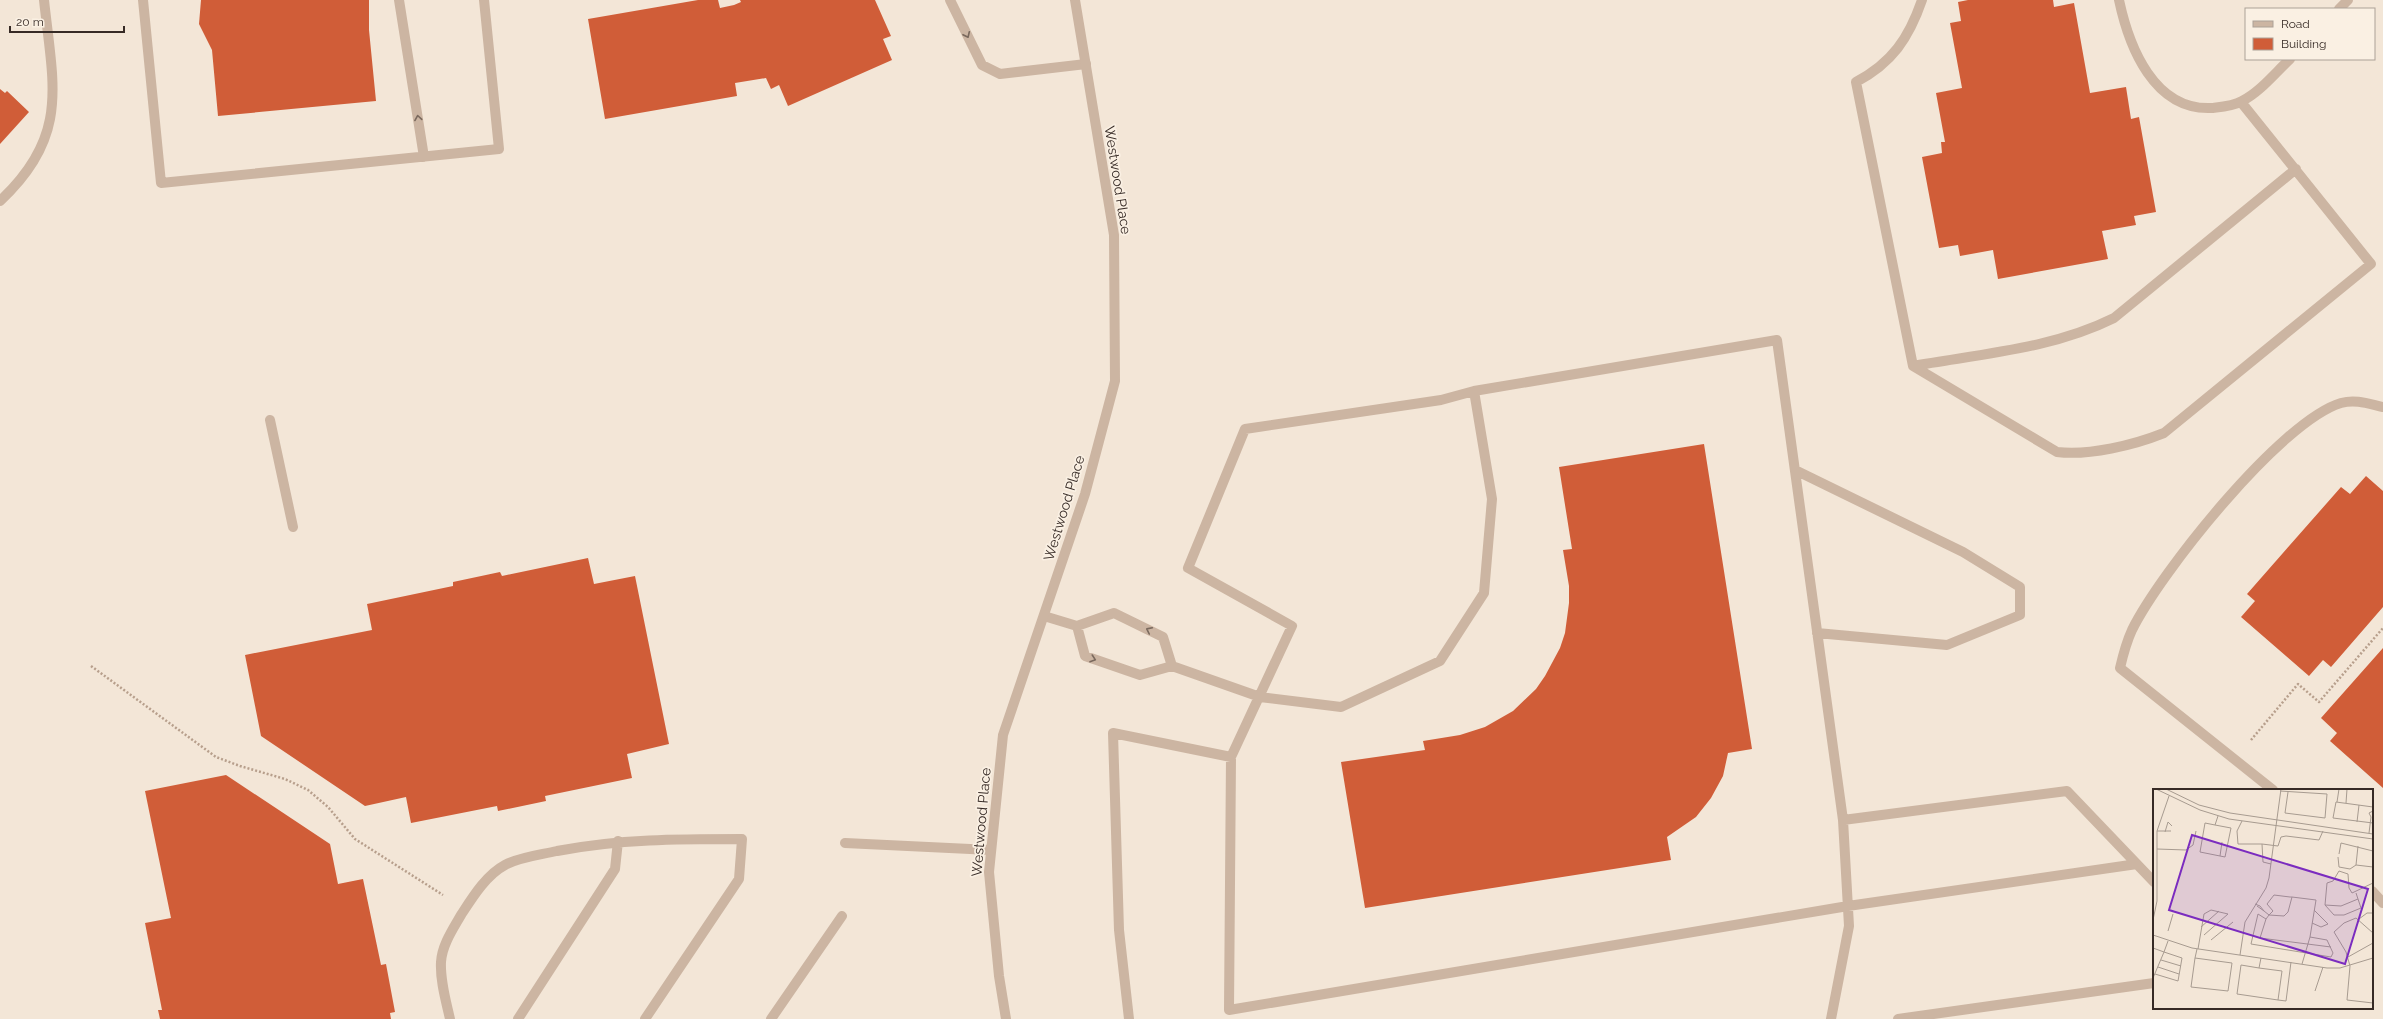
<svg xmlns="http://www.w3.org/2000/svg" width="2383" height="1019" font-family="Raleway,sans-serif">
	<style>
		.building { fill: #d05d38 }
		.lines { fill: none; stroke-linecap: round; stroke-linejoin: round }
		.path { stroke: #b79f8c; stroke-width: 2.5; stroke-dasharray: 2 2; stroke-linecap: butt }
		.lane { stroke: #ccb5a2; stroke-width: 10 }
		.street { stroke: #ccb5a2; stroke-width: 10 }
		.oneway { stroke: #7a695d }
		.labels { text-anchor: middle; stroke-width: 3.5; stroke-linejoin: round; paint-order: stroke }
		.street-label { font-size: 14px; fill: #362a25; stroke: #faf0e3 }
		.inset-road { fill: none; stroke: #a79b90; stroke-width: 1 }
		.view { fill: #7b2cbf; fill-opacity: 0.15; stroke: #7b2cbf; stroke-width: 2 }
		.inset-edge { fill: none; stroke: #362a25; stroke-width: 2 }
	</style>
	<rect width="100%" height="100%" fill="#f3e6d7"/>
	<path class="building" d="M 201,0 L 369,0 L 369,30 L 376,101 L 218,116 L 212,50 L 199,24 Z
		M 698,0 L 718,0 L 720,8 L 734,5 L 741,2 L 740,0 L 875,0 L 891,36 L 883,39 L 892,60 L 788,106 L 779,85 L 771,89 L 766,78 L 735,83 L 737,96 L 605,119 L 588,19 Z
		M 1968,0 L 2053,0 L 2054,7 L 2074,3 L 2090,93 L 2126,87 L 2131,119 L 2139,117 L 2156,212 L 2134,216 L 2136,225 L 2102,231 L 2108,259 L 1998,279 L 1993,250 L 1960,256 L 1958,245 L 1939,248 L 1922,157 L 1942,153 L 1941,142 L 1945,142 L 1936,93 L 1962,88 L 1950,23 L 1961,21 L 1958,2 Z
		M 0,89 L 5,93 L 7,91 L 29,112 L 0,144 Z
		M 1704,444 L 1752,749 L 1728,753 L 1723,776 L 1711,798 L 1696,817 L 1667,837 L 1671,860 L 1365,908 L 1341,762 L 1425,750 L 1423,741 L 1460,735 L 1485,727 L 1513,711 L 1536,689 L 1545,676 L 1560,648 L 1565,633 L 1569,603 L 1569,586 L 1563,550 L 1572,549 L 1559,467 Z
		M 2366,476 L 2383,491 L 2383,607 L 2331,667 L 2323,660 L 2309,676 L 2241,617 L 2255,601 L 2247,594 L 2341,487 L 2350,494 Z
		M 588,558 L 594,584 L 635,576 L 669,744 L 627,754 L 632,778 L 545,796 L 546,801 L 498,811 L 497,806 L 411,823 L 406,797 L 365,806 L 261,736 L 245,655 L 372,630 L 367,604 L 453,586 L 453,582 L 500,572 L 502,576 Z
		M 2383,648 L 2383,788 L 2330,741 L 2337,733 L 2321,718 Z
		M 226,775 L 330,844 L 338,884 L 363,879 L 381,965 L 386,964 L 395,1012 L 390,1013 L 391,1019 L 160,1019 L 158,1010 L 162,1010 L 145,923 L 171,918 L 145,791 Z"/>
	<g class="lines">
		<path class="path" d="M 91,666 L 216,757 L 240,766 L 285,779 L 308,790 L 328,807 L 355,839 L 443,895
			M 2251,740 L 2298,684 L 2319,702 L 2383,628"/>
		<path class="lane" d="M 143,0 L 161,183 L 499,149 L 484,0
			M 399,0 L 424,157
			M 950,0 L 982,65 L 1000,74 L 1086,64
			M 1922,0 C 1909,38 1892,63 1856,82 L 1913,366 L 2057,452 C 2089,456 2134,445 2164,433 L 2371,264 L 2241,102
			M 2119,0 C 2129,47 2154,111 2212,108 C 2221,107 2234,106 2242,101 C 2260,92 2275,73 2290,59
			M 2339,9 L 2348,0
			M 0,201 C 70,136 53,85 44,0
			M 1913,366 C 1980,354 2052,349 2114,318 L 2296,169
			M 270,420 L 293,527
			M 1795,470 L 1963,552 L 2020,587 L 2020,615 L 1947,645 L 1817,633
			M 1044,616 L 1077,626 L 1114,613 L 1163,637 L 1172,666 L 1140,675 L 1085,656 L 1077,626
			M 1172,666 L 1260,697 L 1341,707 L 1440,661 L 1484,593 L 1492,499 L 1474,391
			M 1231,757 L 1229,1010 L 1848,906 L 2137,864
			M 2273,790 L 2120,668 C 2123,655 2126,643 2132,630 C 2160,573 2281,421 2341,403 C 2356,399 2369,404 2383,407
			M 845,843 L 991,850
			M 2372,891 L 2383,903
			M 450,1019 C 446,1001 440,981 441,962 C 442,945 453,929 461,915 C 472,898 486,875 505,865 C 520,857 540,855 557,851 C 619,839 679,839 742,839 L 739,879 L 645,1019
			M 518,1019 L 615,869 L 618,841
			M 771,1019 L 842,916
			M 1129,1019 L 1119,930 L 1113,733 L 1231,757 L 1292,626 L 1188,568 L 1245,429 L 1441,400 L 1474,391 L 1777,340 L 1843,820 L 2067,791 L 2154,882
			M 1831,1019 L 1849,926 L 1843,820
			M 1898,1019 L 2154,983"/>
		<path class="street" d="M 1006,1019 L 999,976 L 989,872 L 1003,735 L 1085,494 L 1115,381 L 1114,235 L 1075,0"/>
	</g>
	<defs><path id="oneway-chevron" d="M-2-3.5L2.5 0L-2 3.5" fill="none" stroke-width="1.6" stroke-linecap="round" stroke-linejoin="round"/></defs>
	<g class="oneway">
		<use href="#oneway-chevron" transform="translate(967 35) rotate(65)"/>
		<use href="#oneway-chevron" transform="translate(418 118) rotate(-99)"/>
		<use href="#oneway-chevron" transform="translate(1149 630) rotate(-154)"/>
		<use href="#oneway-chevron" transform="translate(1093 659) rotate(19)"/>
	</g>
	<g class="labels">
		<g class="street-label">
			<text transform="translate(1118 180) rotate(81)" y="5">Westwood Place</text>
			<text transform="translate(1064 508) rotate(-73)" y="5">Westwood Place</text>
			<text transform="translate(981 822) rotate(-85)" y="5">Westwood Place</text>
		</g>
	</g>
	<g transform="translate(2153 789)">
		<rect width="220" height="220" fill="#f3e6d7"/>
		<path class="inset-road" d="M 3,0 L 47,21 L 76,30 L 220,50M 13,0 L 46,16 L 77,24 L 220,45M 127,2 L 174,5 L 172,29 L 132,24 L 135,3M 184,13 L 186,0M 193,14 L 194,0M 220,18 L 183,13 L 180,29 L 220,34M 89,32 L 84,42 L 85,55 L 109,55M 204,33 L 206,16M 62,36 L 78,39 L 72,68 L 47,63 L 52,34 L 62,36 L 65,27M 4,42 L 18,42M 12,43 L 15,33 L 19,37M 216,44 L 218,28 L 216,24 L 220,22M 4,60 L 33,61 L 40,56 L 43,42M 186,65 L 188,54 L 220,62M 67,67 L 69,53M 185,68 L 186,78 L 197,80 L 203,76 L 220,78M 118,75 L 110,73 L 109,55 L 125,57 L 128,48 L 133,47 L 166,51 L 170,42M 203,76 L 205,57M 203,104 L 208,119 L 191,126 L 181,126 L 172,116 L 174,94 L 180,92 L 186,82 L 195,85 L 196,99 L 199,104 L 220,94M 102,115 L 107,117 L 111,122 L 104,117M 172,116 L 188,117 L 205,110M 111,122 L 116,126 L 113,130 L 105,125 L 98,155 L 178,168 L 180,164 L 174,151 L 157,148 L 163,111 L 139,108 L 137,108 L 121,106 L 114,115 L 120,122 L 116,126 L 131,127 L 135,123 L 139,108M 113,130 L 107,149 L 178,158M 206,130 L 214,124 L 220,124M 0,131 L 4,112 L 4,42 L 16,7M 159,134 L 168,138 L 175,135 L 161,121M 48,138 L 66,122M 15,142 L 20,125M 220,144 L 203,129 L 191,134 L 181,143 L 193,163 L 197,177 L 194,211 L 220,214M 0,146 L 39,159 L 174,179 L 187,179 L 220,169M 58,151 L 80,133M 0,159 L 11,163 L 0,189M 45,160 L 51,125 L 58,121 L 75,125 L 51,146M 87,166 L 92,133 L 113,99 L 116,89 L 128,0M 195,168 L 220,154M 42,169 L 79,174 L 75,202 L 38,198 L 42,169 L 44,160M 8,171 L 28,177M 149,175 L 157,148M 5,178 L 26,185M 106,179 L 129,182 L 125,211 L 84,205 L 88,176 L 106,179 L 108,169M 2,185 L 25,192 L 29,169 L 11,163 L 15,152M 162,202 L 170,178M 125,211 L 133,212 L 138,173"/>
		<path class="view" d="M 39,46 L 215,100 L 192,175 L 16,121 Z"/>
		<rect width="220" height="220" class="inset-edge"/>
	</g>
	<rect x="2245" y="8" width="130" height="52" fill="#faf0e3" stroke="#aca197"/>
	<rect x="2253" y="21" width="20" height="6" fill="#ccb5a2" stroke="#aca197"/>
	<text x="2281" y="28" font-size="12" fill="#362a25">Road</text>
	<rect x="2253" y="38" width="20" height="12" fill="#d05d38" stroke="#aca197"/>
	<text x="2281" y="48" font-size="12" fill="#362a25">Building</text>
	<path d="M10 26v6h114v-6" fill="none" stroke="#362a25" stroke-width="2"/>
	<text x="16" y="26" font-size="12" fill="#362a25" stroke="#faf0e3" stroke-width="3" paint-order="stroke">20 m</text>
</svg>
